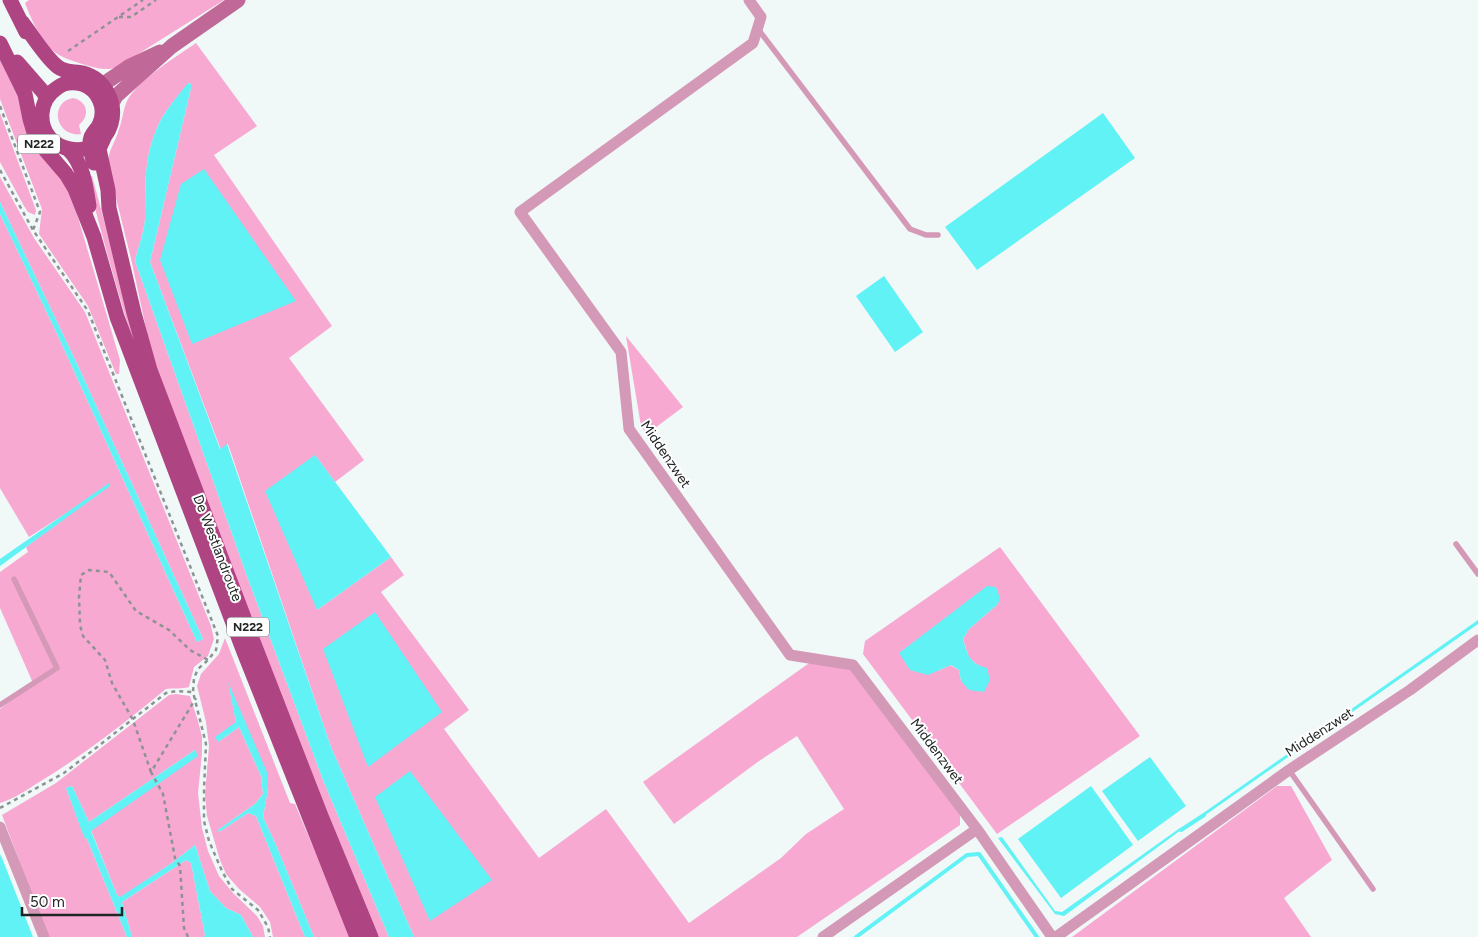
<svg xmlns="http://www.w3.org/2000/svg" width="1478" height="937" font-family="Figtree,sans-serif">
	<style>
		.green { fill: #f8a9d2; fill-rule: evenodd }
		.water { fill: #60f2f5 }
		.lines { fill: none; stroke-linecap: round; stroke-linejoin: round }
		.stream { stroke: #60f2f5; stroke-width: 4 }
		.path { stroke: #8d9393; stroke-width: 2.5; stroke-dasharray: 4 4; stroke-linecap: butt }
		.lane { stroke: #d599b8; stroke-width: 5.5 }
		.street { stroke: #d599b8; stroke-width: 11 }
		.secondary { stroke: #c06999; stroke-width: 15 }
		.primary { stroke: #af4483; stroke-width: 15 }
		.labels { text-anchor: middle; stroke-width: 4; stroke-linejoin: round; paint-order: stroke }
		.shield { fill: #fff; stroke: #646666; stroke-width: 1 }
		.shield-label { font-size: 12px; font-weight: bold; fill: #222525 }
		.street-label { font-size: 14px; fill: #222525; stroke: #fff }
	</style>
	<rect width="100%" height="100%" fill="#f0f8f8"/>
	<path class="green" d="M 29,0 L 224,0 L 119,66 C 109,71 100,69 89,66 C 79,63 68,60 59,55 C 42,45 32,21 25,3 Z
		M 196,43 L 257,126 L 214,155 L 332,326 L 289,358 L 364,460 L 335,482 L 315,455 L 317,610 L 391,557 L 404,575 L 381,592 L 469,710 L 444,729 L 539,858 L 606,809 L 689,923 L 781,858 L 806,834 L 844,809 L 797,736 L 759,761 L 674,824 L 643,782 L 812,661 L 850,667 L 960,815 L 960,825 L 797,937 L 414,937 L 331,747 L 228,444 L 221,450 L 150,262 L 191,88 L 191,84 L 189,83 C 177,97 164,111 157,128 C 143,161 146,185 145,219 C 144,233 138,248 135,261 L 248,579 L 323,780 L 389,937 L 376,937 L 159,389 L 132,263 L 108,165 C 108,149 115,144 119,129 C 123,119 123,108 128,99 C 141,78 176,57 196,43 Z
		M 0,59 L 50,162 L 72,197 L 120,360 L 119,374 L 116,374 L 88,306 L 39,234 L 42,209 L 0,99 Z
		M 73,98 C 87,101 91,115 79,125 L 81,134 C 55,137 49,102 73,98 Z
		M 0,113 L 36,210 L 35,215 L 28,212 L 24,206 L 0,162 Z
		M 92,176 L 133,327 L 141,367 C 121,304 103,241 87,177 Z
		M 0,177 L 34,238 L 85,312 L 211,626 L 214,639 L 208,656 L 194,667 L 189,687 C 184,689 172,688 166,689 C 126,722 85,754 41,781 C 28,789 14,799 0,803 L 0,709 L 33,683 L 0,608 L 0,572 L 28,552 L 26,547 L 110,485 L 29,537 L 0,488 L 0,214 L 58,336 L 197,642 L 203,639 L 79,368 L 0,202 Z
		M 626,336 L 683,407 L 647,434 L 641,426 Z
		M 1000,547 L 1140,736 L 997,834 L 863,654 L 865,641 ZM 996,587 L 998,604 L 969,629 L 963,639 L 969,658 L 978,665 L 961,681 L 959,670 L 950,665 L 938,671 Z
		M 225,638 L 290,803 L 295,804 L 351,937 L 314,937 L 276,845 L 263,817 L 268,789 L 229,685 L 236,722 L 218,742 L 239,727 L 261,776 L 263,794 L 255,804 L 218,830 L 219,832 L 248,813 L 256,816 L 305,937 L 273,937 L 270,922 L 260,907 L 239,889 L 226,874 L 220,860 L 207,816 L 205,795 L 209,746 L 206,722 L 197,686 L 201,674 L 219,654 Z
		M 176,694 L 190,696 L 198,721 L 202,737 L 202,753 L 198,793 L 202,828 L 208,851 L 219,876 L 233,893 L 257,916 L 263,926 L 265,937 L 253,937 L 241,915 L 226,908 L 210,891 L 195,845 L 172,863 L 120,898 L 117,895 L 91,830 L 197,756 L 195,750 L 89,822 L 72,786 L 66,788 L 84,836 L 87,839 L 127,937 L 48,937 L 2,815 L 56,783 L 169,695 Z
		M 1277,786 L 1291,786 L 1332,860 L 1284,898 L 1311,937 L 1072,937 Z
		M 186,860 L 191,863 L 205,935 L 204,937 L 132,937 L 122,902 Z"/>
	<path class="water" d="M 188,83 L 191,84 L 191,88 L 150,262 L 220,449 L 227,444 L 331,747 L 414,937 L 389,937 L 323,780 L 248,579 L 135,261 C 138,248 144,233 145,219 C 146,185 143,161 157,128 C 164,111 177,97 188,83 Z
		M 1103,113 L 1135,158 L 977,270 L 945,227 Z
		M 204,169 L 296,301 L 192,344 L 160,260 L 181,184 Z
		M 0,202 L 79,368 L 203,639 L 197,642 L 58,336 L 0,214 Z
		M 884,276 L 923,332 L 895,352 L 856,296 Z
		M 315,455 L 391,557 L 317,610 L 265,491 Z
		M 109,483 L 110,486 L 0,566 L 0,559 Z
		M 987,586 L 996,587 L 1000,598 L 998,604 L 969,629 L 963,639 C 968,656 969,663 987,668 L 990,680 L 984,692 L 969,690 L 961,681 L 959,670 L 951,665 L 928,675 L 910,670 L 899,653 Z
		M 375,612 L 442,712 L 368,767 L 323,649 Z
		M 1478,620 L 1478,624 L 1204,816 L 1202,814 Z
		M 228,682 L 267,772 L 268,789 L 263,817 L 276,845 L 314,937 L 305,937 L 256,816 L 248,813 L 219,832 L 218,830 L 255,804 L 263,794 L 261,776 L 239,727 L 218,742 L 215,737 L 236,722 Z
		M 195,750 L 198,756 L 91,831 L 117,895 L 120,897 L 172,863 L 195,845 L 210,891 L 226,908 L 241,915 L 253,937 L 204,937 L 205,935 L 191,863 L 186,860 L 122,902 L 132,937 L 127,937 L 87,839 L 84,837 L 66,788 L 72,786 L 89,822 Z
		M 1150,757 L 1186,806 L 1138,841 L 1102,791 Z
		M 410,771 L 492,880 L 430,921 L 375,797 Z
		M 1091,786 L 1133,845 L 1061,898 L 1018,839 Z
		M 1180,828 L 1181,830 L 1064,916 L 1055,914 L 998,838 L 1002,837 L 1055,911 L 1062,912 Z
		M 0,854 L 2,858 L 33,937 L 0,937 Z"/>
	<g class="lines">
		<path class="stream" d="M 1181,830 L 1204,815
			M 856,937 L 967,855 L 979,854 L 1037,937"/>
		<path class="path" d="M 119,17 L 131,17 L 156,0
			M 68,51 L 143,0
			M 0,106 L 40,212 L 33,230 L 88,311 L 218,636 L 216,650 L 208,660 L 198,669 L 194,678 L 193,692 L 206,744 L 204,789 L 204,821 L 209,841 L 222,871 L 232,889 L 258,910 L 268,927 L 270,937
			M 0,170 L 33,230
			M 151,772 L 133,720 L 112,683 L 105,660 L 83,636 L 80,625 L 79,597 L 81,575 L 89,570 L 109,572 L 136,611 L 169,630 L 190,650 L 208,660
			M 0,808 L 64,773 L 166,693 L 176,691 L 193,692
			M 188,937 L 184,928 L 180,866 L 175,858 L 163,794 L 151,772 L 196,698"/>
		<path class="lane" d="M 758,29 L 910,229 L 926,235 L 938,235
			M 1456,544 L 1478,574
			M 0,705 L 57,668 L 14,579
			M 1289,770 L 1373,889"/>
		<path class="street" d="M 749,0 L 761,17 L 753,43 L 520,212 L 621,352 L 629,429 L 790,655 L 853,665 L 977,829 L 1052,937
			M 0,827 L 44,937
			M 823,937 L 977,829
			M 1056,937 L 1289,770 L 1410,690 L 1478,640"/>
		<path class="secondary" d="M 102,85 L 130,66 L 160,52
			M 112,103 L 116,96 L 172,46 L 238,0"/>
		<path class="primary" d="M 10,0 L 26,32
			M 22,22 C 32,35 46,58 58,67 C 66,73 74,71 83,73 C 105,79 117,103 111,124 C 99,164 39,155 42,113 C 43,103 48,94 57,88 C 64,82 74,82 82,84 C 99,90 107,109 99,125 C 97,129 93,132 91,137 C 88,145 92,156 94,163
			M 0,43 L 25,94 L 30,119 L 36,139 L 66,174 L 75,189 L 94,237 L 117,317 L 244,652 L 357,937
			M 17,62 L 44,93 L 46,99
			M 104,138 L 99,149 L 108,190 L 109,208 L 134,313 L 150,370 L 254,644 L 321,816 L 371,937
			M 68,149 C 83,163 86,186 89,206"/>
	</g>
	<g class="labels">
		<g class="shield">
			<rect x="18" y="134.5" width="42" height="19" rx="4"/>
			<rect x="227" y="617.5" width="42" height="19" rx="4"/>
		</g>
		<g class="shield-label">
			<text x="39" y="148">N222</text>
			<text x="248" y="631">N222</text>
		</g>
		<g class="street-label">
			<text transform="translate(666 454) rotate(56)" y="5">Middenzwet</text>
			<text transform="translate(218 548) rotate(69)" y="5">De Westlandroute</text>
			<text transform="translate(1319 732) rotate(-33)" y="5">Middenzwet</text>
			<text transform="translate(937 751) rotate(53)" y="5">Middenzwet</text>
		</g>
	</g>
	<path d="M22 907v8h100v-8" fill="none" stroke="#222525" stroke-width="2.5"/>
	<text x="30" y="907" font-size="15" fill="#222525" stroke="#ffffff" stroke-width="4" paint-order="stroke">50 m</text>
</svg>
